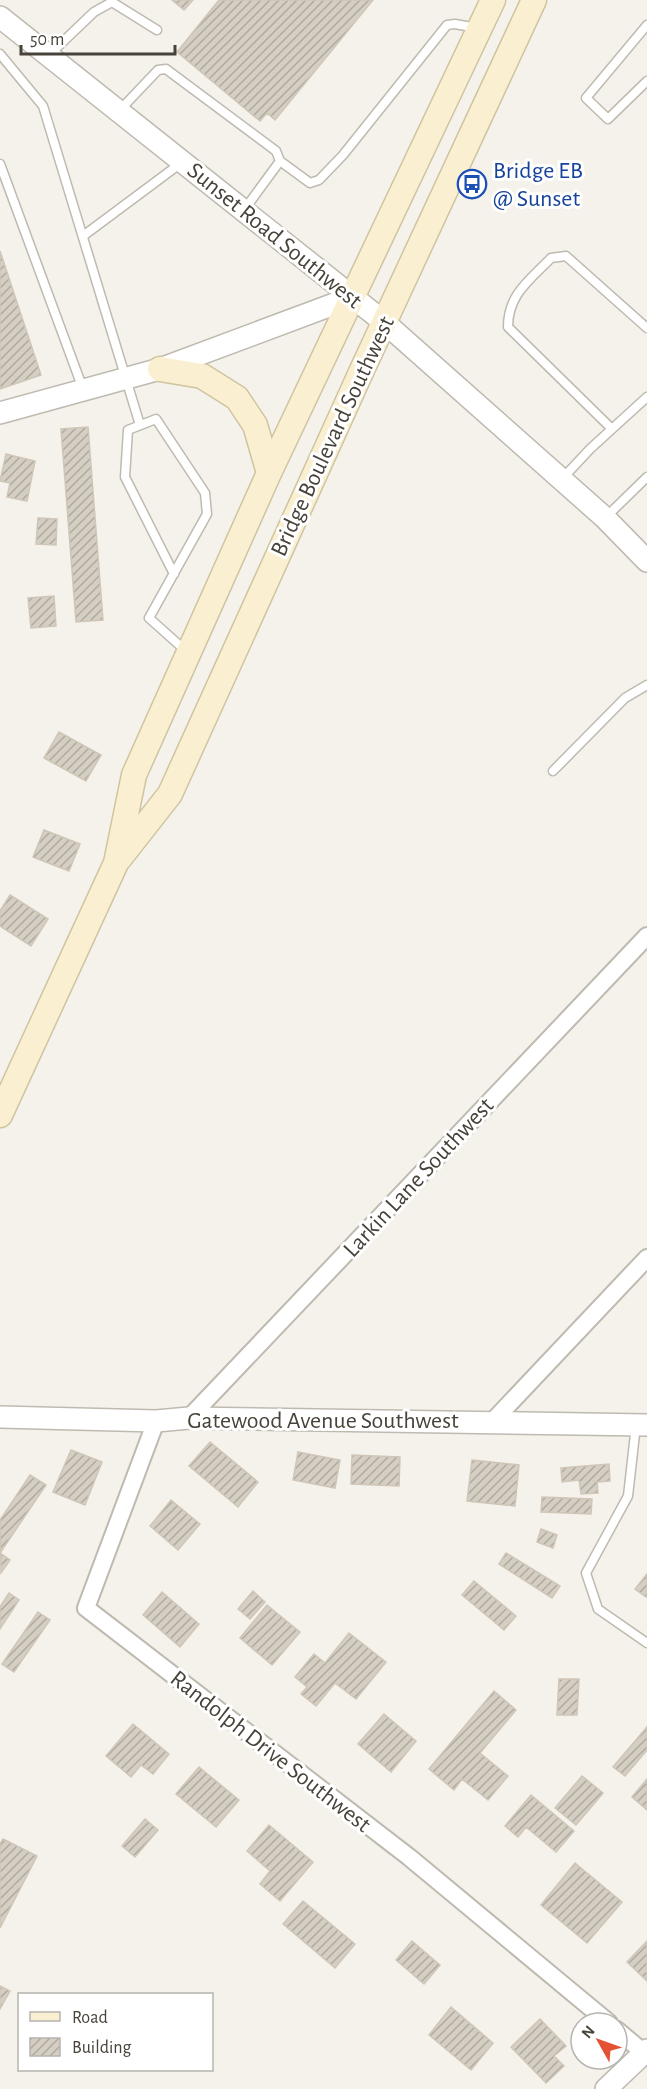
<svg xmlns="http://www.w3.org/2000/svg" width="647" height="2089" font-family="'Alegreya Sans',sans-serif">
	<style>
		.building { fill: url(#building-hatch); stroke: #cfc6b7; stroke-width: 1.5 }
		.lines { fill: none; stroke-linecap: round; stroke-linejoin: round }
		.service-casing { stroke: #bfbab0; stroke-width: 11 }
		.minor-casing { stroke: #bfbab0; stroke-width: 20 }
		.tertiary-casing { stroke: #bfbab0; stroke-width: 24 }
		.secondary-casing { stroke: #cfc4a1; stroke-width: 27 }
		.service { stroke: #fff; stroke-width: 8 }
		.minor { stroke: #fff; stroke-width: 16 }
		.tertiary { stroke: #fff; stroke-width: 21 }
		.secondary { stroke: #faf0d1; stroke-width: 24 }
		.labels { text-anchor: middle; stroke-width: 6; stroke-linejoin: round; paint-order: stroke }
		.transit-label { font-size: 24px; fill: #164399; stroke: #fff; text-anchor: start }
		.street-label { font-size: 24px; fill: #48433a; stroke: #fff }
	</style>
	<defs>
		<pattern id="building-hatch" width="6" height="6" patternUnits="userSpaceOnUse" patternTransform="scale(1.5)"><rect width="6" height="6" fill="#d5cec3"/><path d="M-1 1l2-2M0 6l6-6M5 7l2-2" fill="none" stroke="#afa99f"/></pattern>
	</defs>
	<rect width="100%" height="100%" fill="#f5f2ec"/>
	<path class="building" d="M 172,0 L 193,0 L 184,10 Z
		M 219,0 L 373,0 L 275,120 L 267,113 L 260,121 L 177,52 Z
		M 0,251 L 41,375 L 0,389 Z
		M 88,427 L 103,620 L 76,622 L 61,429 Z
		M 6,454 L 35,461 L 27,501 L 7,497 L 10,483 L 0,481 Z
		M 38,518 L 57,519 L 56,545 L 36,544 Z
		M 54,596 L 56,626 L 31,628 L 28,598 Z
		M 59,732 L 101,755 L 86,781 L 44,758 Z
		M 44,830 L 80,844 L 69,871 L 33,857 Z
		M 10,895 L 48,919 L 31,946 L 0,926 L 0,911 Z
		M 210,1442 L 258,1482 L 238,1507 L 189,1466 Z
		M 71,1450 L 102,1462 L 85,1505 L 53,1492 Z
		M 298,1452 L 340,1460 L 335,1488 L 293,1480 Z
		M 352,1455 L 400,1457 L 399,1486 L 351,1484 Z
		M 472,1460 L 519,1465 L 515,1506 L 467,1501 Z
		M 609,1464 L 610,1481 L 597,1482 L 598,1493 L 581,1494 L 579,1480 L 562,1482 L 561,1468 Z
		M 30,1475 L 46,1485 L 0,1553 L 10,1560 L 1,1573 L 0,1520 Z
		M 542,1497 L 592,1499 L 591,1514 L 541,1512 Z
		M 171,1500 L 200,1524 L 178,1550 L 150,1526 Z
		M 541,1529 L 557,1535 L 553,1548 L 537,1542 Z
		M 506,1553 L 560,1586 L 552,1598 L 499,1564 Z
		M 647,1574 L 647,1596 L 646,1597 L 635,1589 Z
		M 474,1581 L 516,1616 L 504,1630 L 462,1595 Z
		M 253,1591 L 265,1602 L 250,1619 L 238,1609 Z
		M 162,1592 L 199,1624 L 180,1647 L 143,1615 Z
		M 9,1593 L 19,1600 L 0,1629 L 0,1607 Z
		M 267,1605 L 300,1632 L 272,1665 L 240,1638 Z
		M 38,1612 L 50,1620 L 14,1672 L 2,1664 Z
		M 349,1633 L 386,1662 L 356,1699 L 335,1683 L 316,1706 L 301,1694 L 307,1687 L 295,1677 L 314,1654 L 325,1663 Z
		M 559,1679 L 579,1679 L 577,1715 L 557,1715 Z
		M 494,1691 L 516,1710 L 480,1753 L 508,1776 L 488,1800 L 462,1779 L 454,1790 L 429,1769 Z
		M 384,1714 L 416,1741 L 391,1772 L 358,1744 Z
		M 133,1724 L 169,1754 L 153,1774 L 141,1765 L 131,1777 L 106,1756 Z
		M 647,1727 L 647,1750 L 625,1776 L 613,1767 Z
		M 199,1767 L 239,1800 L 216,1827 L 176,1794 Z
		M 582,1776 L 603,1793 L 576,1825 L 555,1808 Z
		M 647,1779 L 647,1810 L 632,1797 Z
		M 531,1795 L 574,1831 L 556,1852 L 526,1827 L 518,1837 L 505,1826 Z
		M 145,1819 L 158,1830 L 135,1857 L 122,1846 Z
		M 269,1825 L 313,1862 L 280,1901 L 260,1884 L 270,1871 L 247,1851 Z
		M 3,1839 L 37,1856 L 0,1928 L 0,1844 Z
		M 575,1863 L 622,1902 L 587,1943 L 541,1905 Z
		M 303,1901 L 355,1944 L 335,1968 L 283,1924 Z
		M 412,1941 L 440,1965 L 424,1984 L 396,1960 Z
		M 647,1941 L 647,1981 L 627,1962 Z
		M 0,1986 L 10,1991 L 0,2009 Z
		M 451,2007 L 493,2043 L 471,2070 L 429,2035 Z
		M 540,2019 L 566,2046 L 554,2056 L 564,2066 L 546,2083 L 511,2047 Z"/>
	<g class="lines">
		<g class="service-casing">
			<path id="service" d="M 647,25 L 586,98 L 608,119 L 647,81
				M 0,54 L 43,106 L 140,425
				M 49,55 L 94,12 L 112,2 L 157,30
				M 119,111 L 158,70 L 166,69 L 276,151 L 280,161 L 244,210
				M 280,161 L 310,183 L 319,180 L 343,155 L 447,25 L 455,24 L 477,28
				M 0,164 L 83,389
				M 83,236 L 181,163
				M 612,429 L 508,327 C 508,294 530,280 551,258 L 566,256 L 647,328
				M 562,479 L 590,449 L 647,397
				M 606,517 L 647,477
				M 174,574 L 125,477 L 128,430 L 156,419 L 205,493 L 207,514 L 149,618 L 186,651
				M 553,771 L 625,698 L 647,685
				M 636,1425 L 628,1496 L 586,1573 L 598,1609 L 647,1643"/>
		</g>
		<g class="minor-casing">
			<path id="minor" d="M 189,1418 L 647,936
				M 156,1421 L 86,1608 L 409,1857 L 609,2023
				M 492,1422 L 647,1258
				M 617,2030 L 644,2053"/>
		</g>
		<g class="tertiary-casing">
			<path id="tertiary" d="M 0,17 L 384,322 L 605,518 L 647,561
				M 0,413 L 160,369 L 353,297
				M 0,1417 L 156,1421 L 189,1418 L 647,1425
				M 606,2089 L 647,2050"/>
		</g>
		<g class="secondary-casing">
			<path id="secondary" d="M 160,369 L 202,376 L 237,398 L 255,425 L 269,473
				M 119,859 L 170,794 L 362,370 L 534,0
				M 0,1115 L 116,863 L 134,775 L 269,473 L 493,0"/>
		</g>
		<use href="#service" class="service"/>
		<use href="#minor" class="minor"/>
		<use href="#tertiary" class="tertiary"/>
		<use href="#secondary" class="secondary"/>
	</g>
	<defs>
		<g id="bus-ring" transform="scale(1.5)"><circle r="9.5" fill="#fff" stroke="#1a4fb4" stroke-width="1.5"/><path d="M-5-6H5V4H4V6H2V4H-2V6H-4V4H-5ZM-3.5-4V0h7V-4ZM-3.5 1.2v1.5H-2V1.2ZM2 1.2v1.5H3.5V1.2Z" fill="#1a4fb4"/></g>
	</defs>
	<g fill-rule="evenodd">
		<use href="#bus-ring" x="472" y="184"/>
	</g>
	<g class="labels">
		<g class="transit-label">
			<text x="493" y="178">Bridge EB<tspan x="493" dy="28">@ Sunset</tspan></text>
		</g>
		<g class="street-label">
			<text transform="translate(275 235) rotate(39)" y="8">Sunset Road Southwest</text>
			<text transform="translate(332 436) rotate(-65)" y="8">Bridge Boulevard Southwest</text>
			<text transform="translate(418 1177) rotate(-47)" y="8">Larkin Lane Southwest</text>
			<text x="323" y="1428">Gatewood Avenue Southwest</text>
			<text transform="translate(271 1751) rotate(38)" y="8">Randolph Drive Southwest</text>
		</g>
	</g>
	<rect x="18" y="1993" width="195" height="78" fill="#ffffff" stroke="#b6b4b0" stroke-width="1.5"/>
	<rect x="30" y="2012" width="30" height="9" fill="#faf0d1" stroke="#b6b4b0" stroke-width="1.5"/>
	<text x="72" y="2023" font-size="18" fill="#48433a">Road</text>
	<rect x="30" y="2038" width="30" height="18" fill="url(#building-hatch)" stroke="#b6b4b0" stroke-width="1.5"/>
	<text x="72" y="2053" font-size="18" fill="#48433a">Building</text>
	<g transform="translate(599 2041) rotate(310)"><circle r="28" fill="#ffffff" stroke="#b6b4b0" stroke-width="1.5"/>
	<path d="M0-4.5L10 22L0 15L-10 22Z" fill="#e45134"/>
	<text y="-9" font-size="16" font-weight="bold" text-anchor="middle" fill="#48433a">N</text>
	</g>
	<path d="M21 45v9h154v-9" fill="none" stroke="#48433a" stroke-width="3"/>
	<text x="30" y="45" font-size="18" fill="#48433a" stroke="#ffffff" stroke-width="4.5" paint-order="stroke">50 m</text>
</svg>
